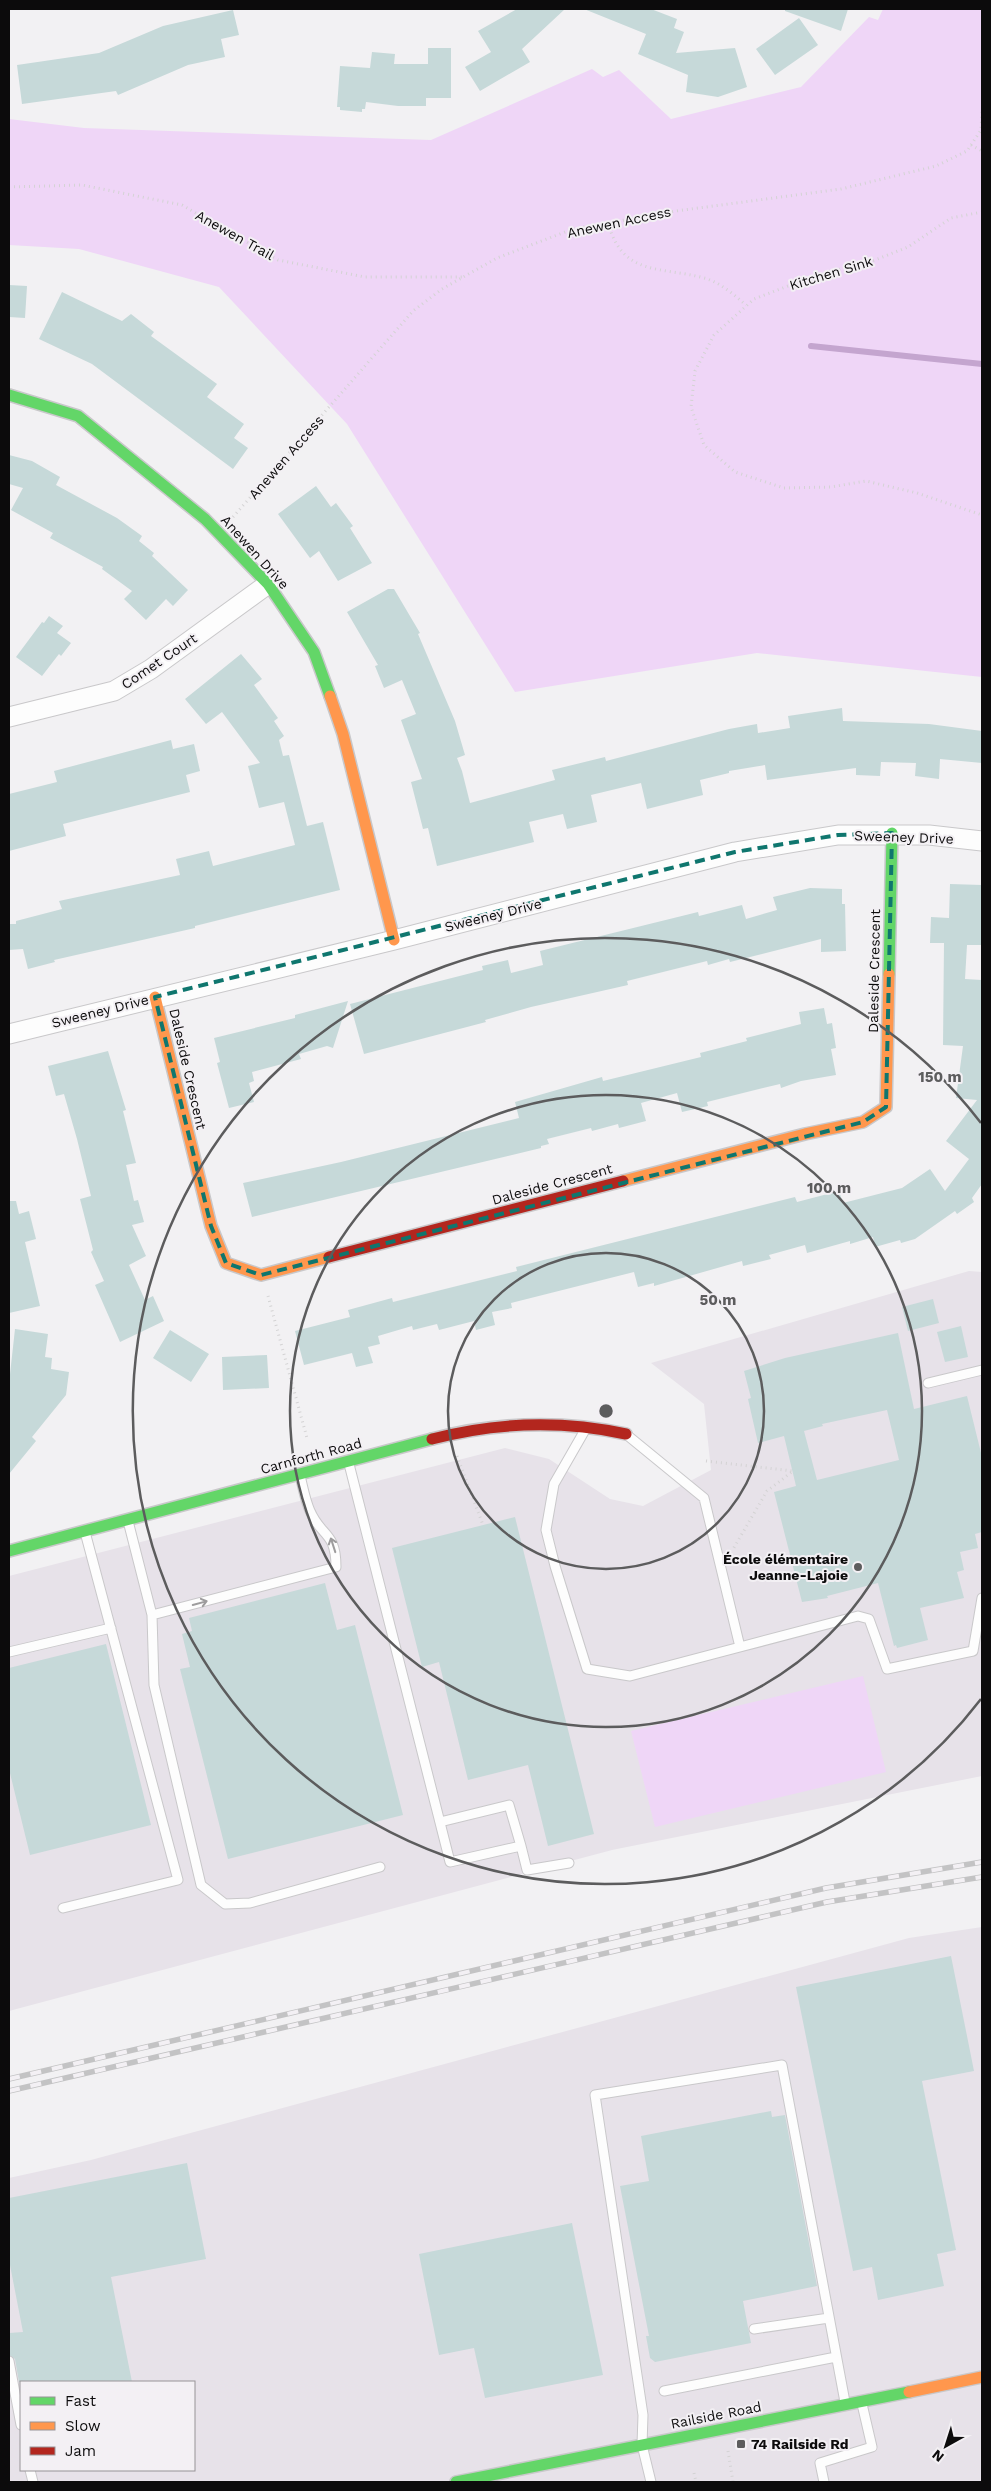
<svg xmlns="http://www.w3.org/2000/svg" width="991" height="2491" font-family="'Work Sans',sans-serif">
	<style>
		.built { fill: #e7e2e9; fill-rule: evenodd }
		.green { fill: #efd6f7 }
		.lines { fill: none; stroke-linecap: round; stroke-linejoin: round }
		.stream { stroke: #c4a5cf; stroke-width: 6 }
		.building { fill: #c6d9d9; fill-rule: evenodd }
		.lane-casing { stroke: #c9c8ca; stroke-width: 11 }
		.street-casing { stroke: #c9c8ca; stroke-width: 21 }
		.fast-casing { stroke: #c9c8ca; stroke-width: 14 }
		.slow-casing { stroke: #c9c8ca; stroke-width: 14 }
		.jam-casing { stroke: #c9c8ca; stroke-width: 14 }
		.path { stroke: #d4d3d4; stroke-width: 3; stroke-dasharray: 1 4; stroke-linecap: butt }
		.lane { stroke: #fdfdfd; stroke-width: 9 }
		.street { stroke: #fdfdfd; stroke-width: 19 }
		.fast { stroke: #63d668; stroke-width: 11 }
		.slow { stroke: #ff974d; stroke-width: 11 }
		.jam { stroke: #b3261e; stroke-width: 11 }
		.rail-casing { stroke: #c3c3c4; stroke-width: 5.5 }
		.rail { stroke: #f3f0f4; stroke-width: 4; stroke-dasharray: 11; stroke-linecap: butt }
		.oneway { stroke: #9d9c9d }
		.marked { fill: none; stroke: #0f766e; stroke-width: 4; stroke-dasharray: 10 6; stroke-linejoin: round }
		.ring { fill: none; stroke: #5c5c5d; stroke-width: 2.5 }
		.poi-dot { fill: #5c5c5d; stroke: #f3f0f4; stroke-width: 2 }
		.labels { text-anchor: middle; stroke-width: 4; stroke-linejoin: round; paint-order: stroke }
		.street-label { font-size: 14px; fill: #0c0b0c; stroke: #f3f0f4 }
		.poi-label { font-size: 14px; font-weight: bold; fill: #0c0b0c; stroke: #f3f0f4; text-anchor: end }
		.centre { fill: #5c5c5d; stroke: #f3f0f4; stroke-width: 2.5 }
		.ring-label { font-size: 15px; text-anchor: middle; font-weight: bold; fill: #5c5c5d; stroke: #f3f0f4; stroke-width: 4; stroke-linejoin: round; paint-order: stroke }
	</style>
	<rect width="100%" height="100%" fill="#f2f1f3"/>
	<path class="built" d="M 969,1271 L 982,1272 L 982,1776 L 612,1850 L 9,2011 L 9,1576 L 505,1448 L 549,1459 L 610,1499 L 643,1506 L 711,1470 L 704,1404 L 651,1363 Z
		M 982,1927 L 982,2482 L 9,2482 L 9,2178 L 91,2160 L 909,1938 ZM 21,2382 L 194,2382 L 194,2470 L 21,2470 Z"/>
	<path class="green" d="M 883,9 L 982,9 L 982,677 L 757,653 L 515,692 L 347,424 L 219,287 L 79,249 L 9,245 L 9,119 L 84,128 L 431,140 L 592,69 L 603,77 L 619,70 L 671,119 L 801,87 L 869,17 L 878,20 Z
		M 863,1676 L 886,1772 L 655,1827 L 631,1731 Z"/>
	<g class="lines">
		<path class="stream" d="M 811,346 L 982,364"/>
	</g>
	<path class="building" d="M 517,9 L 565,9 L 522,49 L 530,62 L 480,91 L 465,67 L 491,52 L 478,31 Z
		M 584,9 L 651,9 L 677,19 L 674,28 L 684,32 L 676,53 L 735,48 L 747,87 L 718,97 L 686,92 L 688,75 L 638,54 L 646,34 Z
		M 785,9 L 848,9 L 841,31 L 785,11 Z
		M 233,10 L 239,35 L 221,39 L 225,57 L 188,65 L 118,95 L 116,91 L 22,104 L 17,65 L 99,53 L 163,26 Z
		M 799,18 L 818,45 L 775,75 L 756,49 Z
		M 428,48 L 451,48 L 451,98 L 426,98 L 426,106 L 398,106 L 366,102 L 365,109 L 362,109 L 362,112 L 340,110 L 340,107 L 337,107 L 340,66 L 370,68 L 372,52 L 395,54 L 394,64 L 428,64 Z
		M 9,285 L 27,286 L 25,318 L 9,317 Z
		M 62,292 L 122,321 L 131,314 L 154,332 L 151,336 L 217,384 L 207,397 L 244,424 L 234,438 L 248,448 L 233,469 L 92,364 L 39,339 Z
		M 9,455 L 32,461 L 60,477 L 56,485 L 117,518 L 142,536 L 139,541 L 154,553 L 152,556 L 188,590 L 173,606 L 166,599 L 146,620 L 124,599 L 132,591 L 102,569 L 103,567 L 50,538 L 53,533 L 11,510 L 23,488 L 9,484 Z
		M 316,486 L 331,507 L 336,503 L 353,526 L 350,528 L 372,563 L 338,581 L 319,551 L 310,558 L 278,514 Z
		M 388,589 L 394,589 L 420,633 L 418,634 L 455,721 L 465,755 L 457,758 L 462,771 L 470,803 L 555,780 L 552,770 L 605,757 L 606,761 L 729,729 L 757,724 L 758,733 L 790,728 L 788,716 L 842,708 L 843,721 L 929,724 L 982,731 L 982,763 L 940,759 L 939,779 L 915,776 L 916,763 L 881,762 L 880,776 L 856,775 L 856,768 L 767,780 L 765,765 L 729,771 L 729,773 L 700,780 L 703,795 L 647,809 L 641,783 L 591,795 L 597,822 L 567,829 L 563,814 L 529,822 L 534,842 L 437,866 L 428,828 L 423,829 L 411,782 L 422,779 L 401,720 L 416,714 L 402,680 L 384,688 L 375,666 L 378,665 L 347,612 Z
		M 49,616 L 63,626 L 57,633 L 71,643 L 61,656 L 59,654 L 42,676 L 16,657 L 42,622 L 44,623 Z
		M 241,654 L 262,679 L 254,685 L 278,718 L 274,721 L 284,736 L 279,740 L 283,756 L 289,755 L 307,826 L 323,822 L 340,890 L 195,926 L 195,928 L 54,960 L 55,962 L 28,969 L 23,949 L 9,950 L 9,924 L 16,924 L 16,921 L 62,909 L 59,901 L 180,875 L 176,859 L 209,851 L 213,866 L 295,845 L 284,802 L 259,808 L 248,766 L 260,763 L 222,712 L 206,724 L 185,699 Z
		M 171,740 L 173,749 L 194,744 L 200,771 L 186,775 L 190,792 L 63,824 L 66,836 L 9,851 L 9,794 L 57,782 L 54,771 Z
		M 950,884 L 982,885 L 982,945 L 967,945 L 965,979 L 982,980 L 982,1184 L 972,1198 L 974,1202 L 957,1214 L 955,1211 L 915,1239 L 901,1243 L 900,1240 L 875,1247 L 873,1237 L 850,1244 L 850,1241 L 807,1253 L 805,1245 L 769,1255 L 771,1259 L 743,1266 L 742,1261 L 654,1286 L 654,1283 L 638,1287 L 634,1272 L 511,1303 L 512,1308 L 492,1312 L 495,1325 L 476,1330 L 474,1321 L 439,1330 L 437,1324 L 413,1330 L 412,1326 L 378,1336 L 380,1344 L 368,1347 L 373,1363 L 356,1367 L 352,1353 L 304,1365 L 295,1331 L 350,1317 L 348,1310 L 392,1298 L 393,1302 L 517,1271 L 516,1267 L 795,1197 L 797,1202 L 839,1191 L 843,1203 L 902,1188 L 930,1169 L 945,1191 L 969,1159 L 946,1141 L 977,1100 L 956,1098 L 963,1046 L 943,1045 L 944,943 L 930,943 L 931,917 L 949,918 Z
		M 810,888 L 842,889 L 842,904 L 845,904 L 846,951 L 821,952 L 821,939 L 730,962 L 729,959 L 708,965 L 707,961 L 627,981 L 628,985 L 531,1007 L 485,1020 L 486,1022 L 364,1054 L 350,1004 L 483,970 L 482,966 L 508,960 L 511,973 L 543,965 L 540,951 L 698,912 L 699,916 L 742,905 L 746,919 L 777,910 L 773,897 Z
		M 348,1001 L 333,1048 L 327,1046 L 299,1054 L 301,1059 L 252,1072 L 254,1081 L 249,1083 L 254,1102 L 229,1108 L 217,1063 L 220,1062 L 214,1038 L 295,1018 L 295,1015 Z
		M 824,1008 L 827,1024 L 832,1023 L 836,1048 L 831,1049 L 836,1075 L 801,1081 L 781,1088 L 780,1084 L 759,1089 L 707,1102 L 708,1106 L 682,1112 L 677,1093 L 641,1103 L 646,1121 L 619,1128 L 618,1124 L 592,1131 L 591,1128 L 547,1139 L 549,1144 L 541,1146 L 541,1148 L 252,1217 L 243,1183 L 341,1162 L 519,1118 L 515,1102 L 602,1077 L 603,1081 L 701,1057 L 700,1053 L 747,1041 L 746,1038 L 801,1024 L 799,1012 Z
		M 108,1051 L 126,1110 L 123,1111 L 136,1163 L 126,1165 L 134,1201 L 138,1200 L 144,1222 L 132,1225 L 146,1256 L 129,1265 L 145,1300 L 153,1296 L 164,1321 L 120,1342 L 95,1285 L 104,1281 L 91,1252 L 93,1250 L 80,1199 L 91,1196 L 77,1139 L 64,1094 L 56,1096 L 48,1066 Z
		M 9,1201 L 16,1201 L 19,1214 L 29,1211 L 36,1239 L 25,1242 L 40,1306 L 9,1313 Z
		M 933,1299 L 939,1323 L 908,1331 L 902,1307 Z
		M 961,1326 L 968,1357 L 945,1362 L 937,1332 Z
		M 15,1329 L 48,1334 L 45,1357 L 52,1358 L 51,1369 L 69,1372 L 66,1395 L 32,1437 L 36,1441 L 9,1474 L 9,1383 Z
		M 170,1330 L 209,1354 L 191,1382 L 153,1358 Z
		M 898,1333 L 914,1409 L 967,1396 L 982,1457 L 982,1532 L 975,1534 L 978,1548 L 960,1552 L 964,1570 L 957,1572 L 964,1598 L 920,1608 L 928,1640 L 897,1648 L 896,1645 L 894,1646 L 878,1583 L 827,1596 L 828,1598 L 802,1602 L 774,1492 L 796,1486 L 784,1436 L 758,1443 L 748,1399 L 751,1398 L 744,1371 L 785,1358 ZM 887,1410 L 899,1460 L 817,1480 L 804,1431 L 823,1426 L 822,1424 Z
		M 267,1355 L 269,1388 L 223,1390 L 222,1357 Z
		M 515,1517 L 594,1834 L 548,1846 L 528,1765 L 468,1780 L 439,1662 L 422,1667 L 392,1548 Z
		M 325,1583 L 337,1630 L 355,1625 L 403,1815 L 228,1859 L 180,1669 L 190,1667 L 182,1634 L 192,1631 L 189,1618 Z
		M 106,1644 L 151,1825 L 30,1855 L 9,1769 L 9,1668 Z
		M 951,1956 L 974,2071 L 922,2081 L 956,2250 L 937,2254 L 944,2286 L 878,2300 L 872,2267 L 853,2271 L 796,1987 Z
		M 771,2111 L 772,2117 L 785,2115 L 817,2286 L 743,2301 L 751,2343 L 655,2362 L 650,2358 L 646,2336 L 649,2336 L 620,2186 L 649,2181 L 641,2136 Z
		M 187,2163 L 206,2259 L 111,2277 L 132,2382 L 19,2382 L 15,2359 L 9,2355 L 9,2333 L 23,2332 L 9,2260 L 9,2198 Z
		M 572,2223 L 603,2375 L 485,2398 L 474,2348 L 439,2355 L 419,2254 Z"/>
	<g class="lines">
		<g class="lane-casing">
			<path id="lane" d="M 928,1383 L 982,1370
				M 585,1430 L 554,1484 L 546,1530 L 555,1566 L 587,1669 L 630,1676 L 740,1647 L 704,1498 L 627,1435
				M 349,1464 L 450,1862 L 521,1846 L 509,1805 L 440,1822
				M 128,1521 L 152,1615 L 154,1685 L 201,1885 L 225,1904 L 250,1903 L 380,1867
				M 152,1615 L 336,1567 C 336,1531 321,1537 310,1511 C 305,1500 303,1487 300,1476
				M 740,1647 L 858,1616 L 869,1619 L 887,1669 L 973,1651 L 982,1598
				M 9,1652 L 111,1628
				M 521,1846 L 527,1870 L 569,1863
				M 63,1908 L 178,1880 L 85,1532
				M 754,2329 L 829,2318
				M 9,2361 L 21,2425
				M 664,2391 L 836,2357
				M 30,2470 L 33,2482
				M 651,2482 L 642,2445 L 643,2415 L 595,2095 L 782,2065 L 845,2402
				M 824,2482 L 820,2463 L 872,2447 L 862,2404"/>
		</g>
		<g class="street-casing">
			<path id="street" d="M 9,717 L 114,691 L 151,669 L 268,584
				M 9,1034 L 394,940 L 735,852 L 838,835 L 929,835 L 982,841"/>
		</g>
		<g class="fast-casing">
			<path id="fast" d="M 9,395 L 78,416 L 205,519 L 268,584 L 314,652 L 330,696
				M 889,974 L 892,833
				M 9,1551 L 432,1439
				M 456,2482 L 909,2392"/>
		</g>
		<g class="slow-casing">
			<path id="slow" d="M 330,696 L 343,734 L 394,940
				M 155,997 L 211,1226 L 226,1263 L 261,1275 L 329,1257
				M 623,1181 L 805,1134 L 863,1122 L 886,1107 L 889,974
				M 909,2392 L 982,2377"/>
		</g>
		<g class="jam-casing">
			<path id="jam" d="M 329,1257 L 623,1181
				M 432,1439 C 497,1422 561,1420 626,1434"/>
		</g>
		<path class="path" d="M 971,145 L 982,151
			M 9,187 L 82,185 L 182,205 L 278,260 L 365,277 L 462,277
			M 982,212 L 951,218 L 908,247 L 865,264 L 822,273 L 754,299 L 714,335 L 695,371 L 691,407 L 704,445 L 735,472 L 784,488 L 831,487 L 866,481 L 917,493 L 982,515
			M 608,223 C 623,277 660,266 704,278 C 720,282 734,295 746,305
			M 233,517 L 413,311 L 442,289 L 497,258 L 573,229 L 676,211 L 841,189 L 936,166 L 967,151 L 981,130 L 982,111
			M 268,1296 L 307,1438
			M 457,1456 L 483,1525
			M 706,1461 L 793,1471 L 767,1491 L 732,1551
			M 728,2451 L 733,2482
			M 694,2473 L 696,2482"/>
		<use href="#lane" class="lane"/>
		<use href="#street" class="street"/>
		<use href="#fast" class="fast"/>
		<use href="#slow" class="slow"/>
		<use href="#jam" class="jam"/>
		<g class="rail-casing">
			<path id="rail" d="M 9,2079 L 826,1888 L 982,1862
				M 9,2091 L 827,1902 L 982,1877"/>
		</g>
		<use href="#rail" class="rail"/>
	</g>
	<defs><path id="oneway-shaft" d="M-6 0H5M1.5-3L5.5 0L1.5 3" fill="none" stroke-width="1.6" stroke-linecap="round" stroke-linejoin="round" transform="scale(1.25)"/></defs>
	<g class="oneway">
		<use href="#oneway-shaft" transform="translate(333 1545) rotate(-108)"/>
		<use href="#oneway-shaft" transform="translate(200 1603) rotate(-15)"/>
	</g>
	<path class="marked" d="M 892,833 L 886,1107 L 863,1122 L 261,1275 L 226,1263 L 211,1226 L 155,997 L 735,852 L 838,835 Z"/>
	<g class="ring">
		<circle cx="606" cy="1411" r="158"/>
		<circle cx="606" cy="1411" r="316"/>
		<path d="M981 1699A473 473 0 1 1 981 1123"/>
	</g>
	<g class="poi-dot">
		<circle cx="858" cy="1567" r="5"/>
		<rect x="736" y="2439" width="10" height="10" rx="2.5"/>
	</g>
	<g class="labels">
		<g class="street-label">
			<text transform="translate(619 222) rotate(-12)" y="5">Anewen Access</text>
			<text transform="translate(235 235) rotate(29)" y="5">Anewen Trail</text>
			<text transform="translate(831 273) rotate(-17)" y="5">Kitchen Sink</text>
			<text transform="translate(286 457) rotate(-49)" y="5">Anewen Access</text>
			<text transform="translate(255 552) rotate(48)" y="5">Anewen Drive</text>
			<text transform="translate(159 661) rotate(-34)" y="5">Comet Court</text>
			<text transform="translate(904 837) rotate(2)" y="5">Sweeney Drive</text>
			<text transform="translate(493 915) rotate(-14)" y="5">Sweeney Drive</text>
			<text transform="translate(874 971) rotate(-89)" y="5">Daleside Crescent</text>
			<text transform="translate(100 1011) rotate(-14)" y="5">Sweeney Drive</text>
			<text transform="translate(188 1069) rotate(77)" y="5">Daleside Crescent</text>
			<text transform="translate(552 1184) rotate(-15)" y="5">Daleside Crescent</text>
			<text transform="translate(311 1456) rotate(-15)" y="5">Carnforth Road</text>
			<text transform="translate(716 2415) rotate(-11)" y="5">Railside Road</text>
		</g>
		<g class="poi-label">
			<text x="848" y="1564">École élémentaire<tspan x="848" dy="16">Jeanne-Lajoie</tspan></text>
			<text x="751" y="2449" text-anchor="start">74 Railside Rd</text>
		</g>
	</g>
	<circle cx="606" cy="1411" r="8" class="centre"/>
	<g class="ring-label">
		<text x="940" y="1082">150 m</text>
		<text x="829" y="1193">100 m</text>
		<text x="718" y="1305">50 m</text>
	</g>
	<rect width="991" height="2491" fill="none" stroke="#0c0b0c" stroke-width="20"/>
	<rect x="20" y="2381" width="175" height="90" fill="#f3f0f4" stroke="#979497"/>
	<rect x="30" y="2397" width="25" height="8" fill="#63d668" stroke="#979497"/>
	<text x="65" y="2406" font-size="15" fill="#0c0b0c">Fast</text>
	<rect x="30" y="2422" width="25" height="8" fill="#ff974d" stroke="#979497"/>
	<text x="65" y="2431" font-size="15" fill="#0c0b0c">Slow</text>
	<rect x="30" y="2447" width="25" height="8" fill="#b3261e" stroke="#979497"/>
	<text x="65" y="2456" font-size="15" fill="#0c0b0c">Jam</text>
	<g transform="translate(946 2446) rotate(219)" stroke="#f3f0f4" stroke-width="4" paint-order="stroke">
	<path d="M0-4L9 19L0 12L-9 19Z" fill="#0c0b0c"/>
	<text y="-8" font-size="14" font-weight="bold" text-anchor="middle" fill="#0c0b0c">N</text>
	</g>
</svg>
